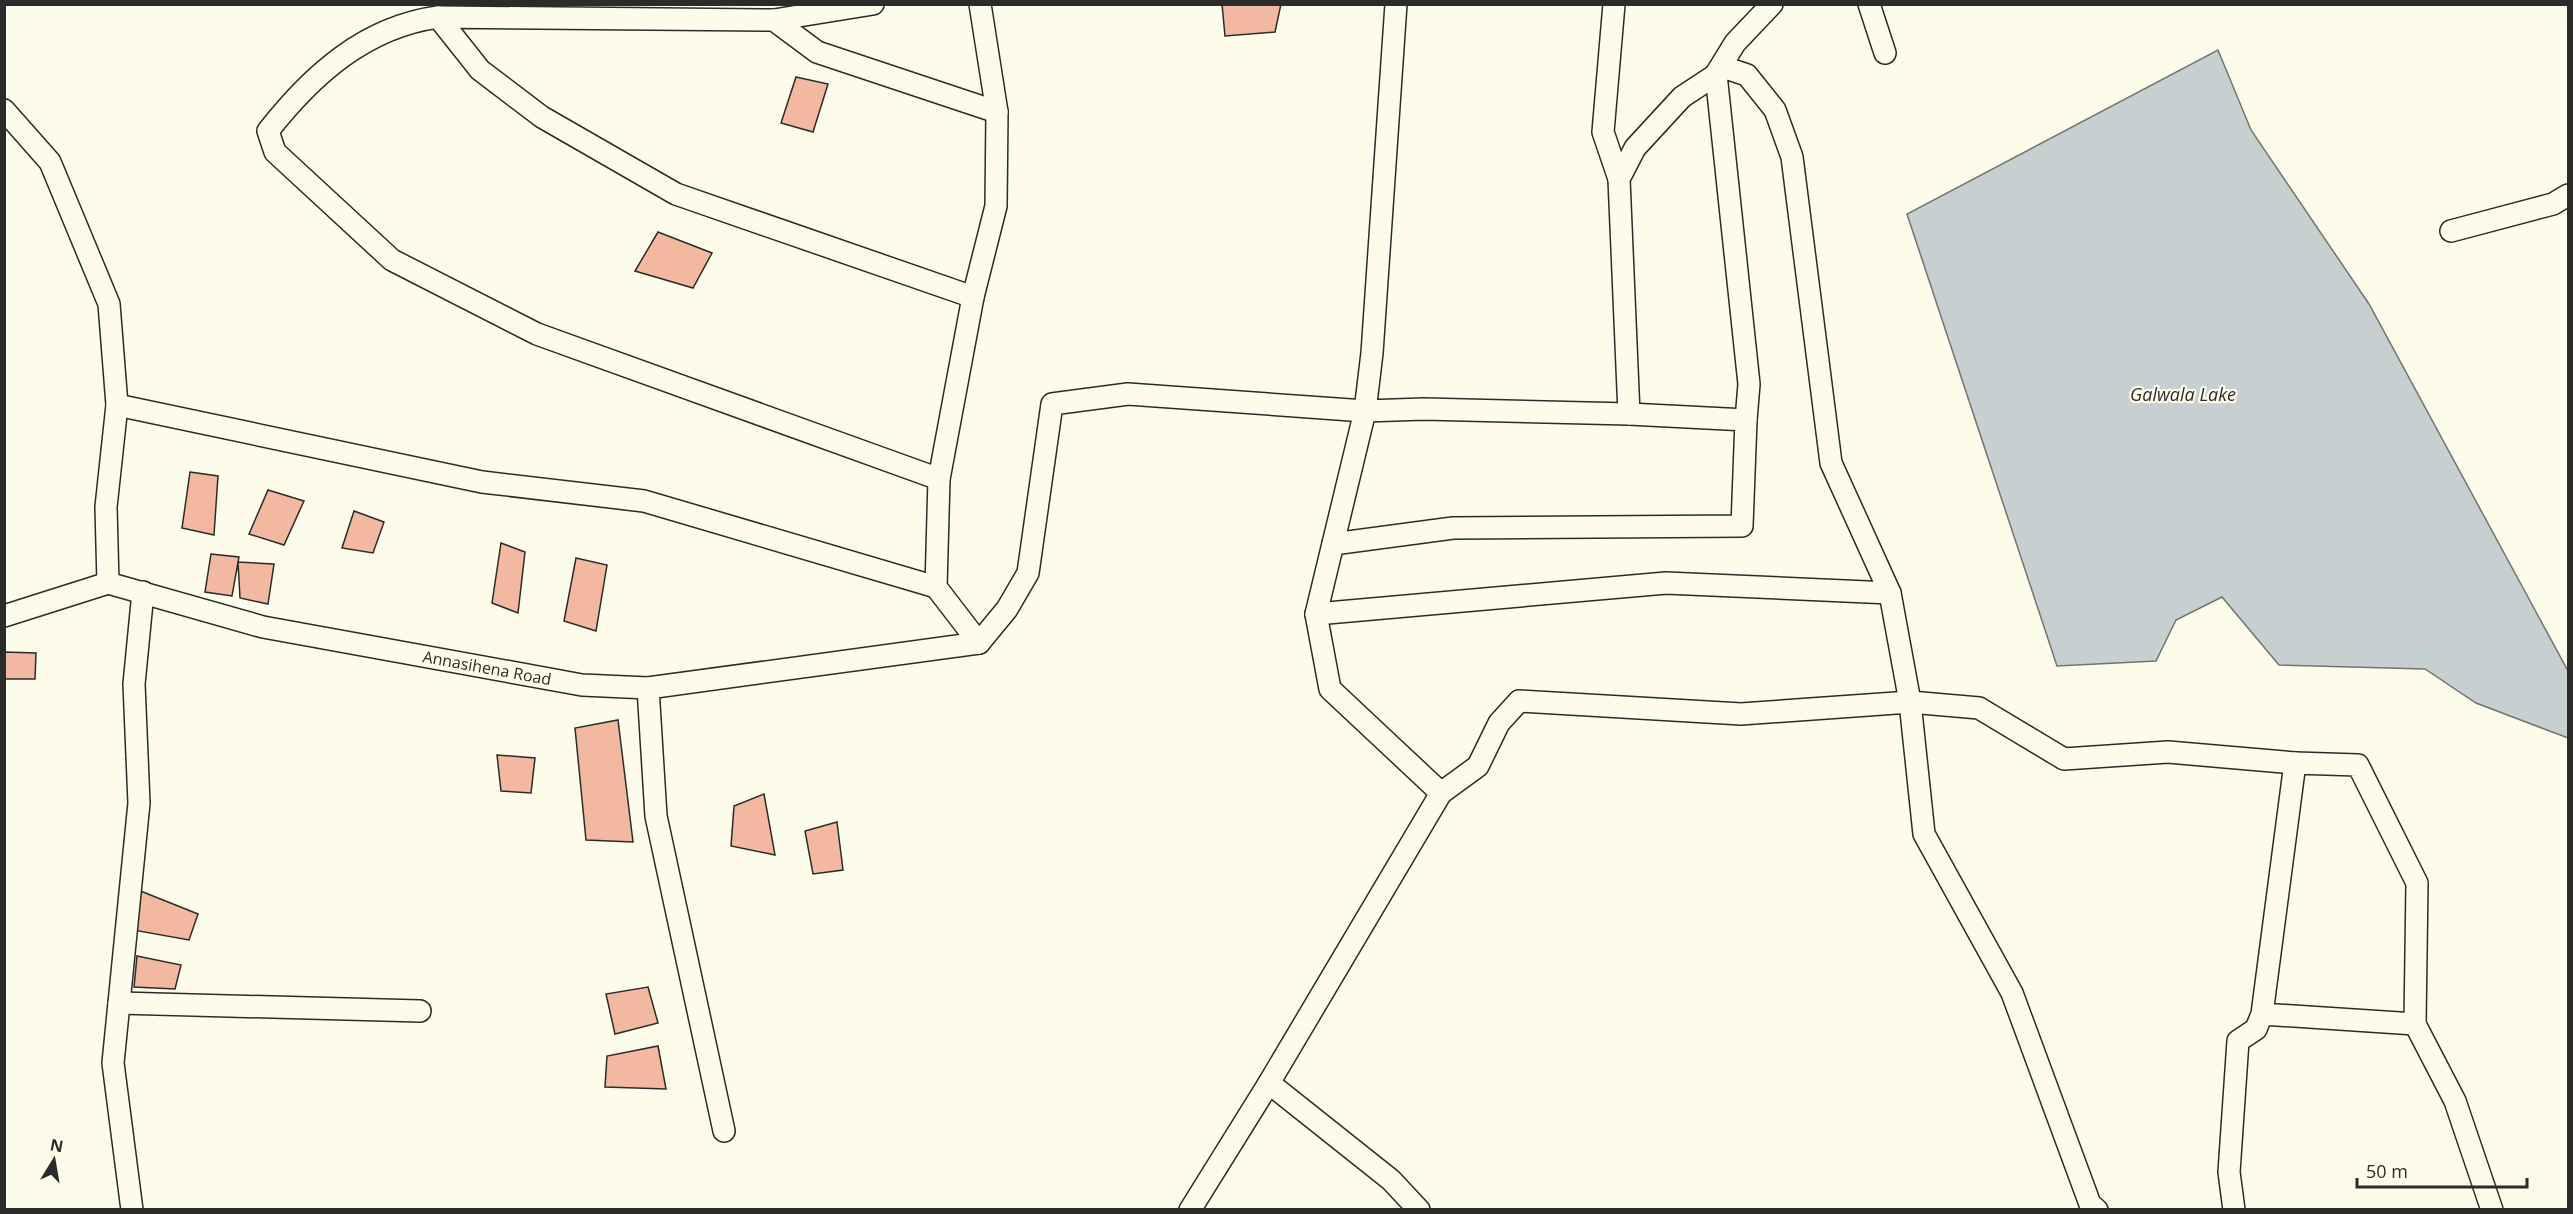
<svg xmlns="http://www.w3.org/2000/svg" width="2573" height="1214" font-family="'Open Sans',sans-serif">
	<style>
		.water { fill: #c7d0d0; stroke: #74746e; stroke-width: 1.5 }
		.building { fill: #f2b8a0; stroke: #2b2b2b; stroke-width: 1.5 }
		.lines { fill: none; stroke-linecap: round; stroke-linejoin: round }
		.minor-casing { stroke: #2b2b2b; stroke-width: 24 }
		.minor { stroke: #fdfbea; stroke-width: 21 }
		.labels { text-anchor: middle; stroke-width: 4.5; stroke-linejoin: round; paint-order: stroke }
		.street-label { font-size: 16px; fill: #2b2b2b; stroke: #fdfbea }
		.water-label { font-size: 18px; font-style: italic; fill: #2b2b2b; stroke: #fdfbea }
	</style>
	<rect width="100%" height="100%" fill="#fdfbea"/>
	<path class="water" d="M 2218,50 L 2251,130 L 2369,304 L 2568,671 L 2568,738 L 2476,703 L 2425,669 L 2279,665 L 2222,597 L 2176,620 L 2156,661 L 2057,666 L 1907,214 Z"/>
	<path class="building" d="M 1222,4 L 1281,4 L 1275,32 L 1225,36 Z
		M 796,77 L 828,84 L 813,132 L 781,123 Z
		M 658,232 L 712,253 L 693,288 L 635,271 Z
		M 190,472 L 218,476 L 214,535 L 182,528 Z
		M 268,490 L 304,501 L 284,545 L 249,534 Z
		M 354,511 L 384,522 L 373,553 L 342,548 Z
		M 501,543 L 525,552 L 518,613 L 492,603 Z
		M 211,554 L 239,557 L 232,596 L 205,592 Z
		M 576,558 L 607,565 L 596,631 L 564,621 Z
		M 238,562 L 274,564 L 268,604 L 240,598 Z
		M 4,652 L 36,653 L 35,679 L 4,679 Z
		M 618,720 L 633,842 L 586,840 L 575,728 Z
		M 497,755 L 535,758 L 531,793 L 501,791 Z
		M 764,794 L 775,855 L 731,846 L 734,806 Z
		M 837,822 L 843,870 L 813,874 L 805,831 Z
		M 138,890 L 198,914 L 189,940 L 133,930 Z
		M 137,956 L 181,965 L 175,989 L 134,987 Z
		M 648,987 L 658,1023 L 615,1034 L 606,994 Z
		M 658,1046 L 666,1089 L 605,1087 L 607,1056 Z"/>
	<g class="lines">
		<g class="minor-casing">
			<g id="minor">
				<path d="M 873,4 L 774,20 L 438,17 L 480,70 L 542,117 L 676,194 L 973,297"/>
				<path d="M 1396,4 L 1372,353 L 1365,411 L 1424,409 L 1629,414 L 1619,179 L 1635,148 L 1682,97 L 1726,68 L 1747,75 L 1775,110 L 1792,157 L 1831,463 L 1890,593 L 1910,702 L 1924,834 L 2012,993 L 2090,1204 L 2097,1210"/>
				<path d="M 1614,4 L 1603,132 L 1619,179"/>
				<path d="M 1869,4 L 1885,53"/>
				<path d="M 438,17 C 365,27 312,75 268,131 L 275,152 L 392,260 L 537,334 L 939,479 L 936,587 L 979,643"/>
				<path d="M 774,20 L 817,52 L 997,112"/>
				<path d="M 4,110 L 50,162 L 109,304 L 117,405 L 106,507 L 108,583"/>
				<path d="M 2451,231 L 2553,204 L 2568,195"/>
				<path d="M 117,405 L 482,482 L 644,501 L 936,587"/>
				<path d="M 1746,420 L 1749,384 L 1716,74 L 1735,43 L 1772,4"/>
				<path d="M 939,479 L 973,297 L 996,206 L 997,112 L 980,4"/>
				<path d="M 1333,544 L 1453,528 L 1742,526 L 1746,420 L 1629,414"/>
				<path d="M 1316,614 L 1666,583 L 1890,593"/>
				<path id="s1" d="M 4,616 L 108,583 L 263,627 L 582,685 L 648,688 L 979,643"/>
				<path d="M 979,643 L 1007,609 L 1028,573 L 1052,404 L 1128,394 L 1365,411 L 1316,614 L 1330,689 L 1441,793 L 1478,766 L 1499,723 L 1519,701 L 1741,714 L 1910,702 L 1979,708 L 2064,759 L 2168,752 L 2295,763"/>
				<path d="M 648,688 L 656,816 L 724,1131"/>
				<path d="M 119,1003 L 420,1011"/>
				<path d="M 2415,1024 L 2455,1101 L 2492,1210"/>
				<path d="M 1269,1083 L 1391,1180 L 1419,1210"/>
				<path d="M 132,1210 L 113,1063 L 139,803 L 134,684 L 143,592"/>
				<path d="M 1190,1210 L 1269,1083 L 1441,793"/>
				<path d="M 2234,1210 L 2229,1172 L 2238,1041 L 2256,1029 L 2262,1014 L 2295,763 L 2358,765 L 2417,883 L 2415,1024 L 2262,1014"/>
			</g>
		</g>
		<use href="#minor" class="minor"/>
	</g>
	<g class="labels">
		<g class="street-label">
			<text dy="6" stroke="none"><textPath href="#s1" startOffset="498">Annasihena Road</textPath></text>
		</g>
		<g class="water-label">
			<text x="2183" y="401">Galwala Lake</text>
		</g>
	</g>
	<rect width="2573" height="1214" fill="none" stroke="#2b2b2b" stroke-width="12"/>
	<g transform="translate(54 1160) rotate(11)" stroke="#fdfbea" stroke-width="4.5" paint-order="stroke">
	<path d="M0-4.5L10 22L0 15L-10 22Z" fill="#2b2b2b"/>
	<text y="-9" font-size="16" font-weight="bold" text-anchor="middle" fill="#2b2b2b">N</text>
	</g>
	<path d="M2357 1178v9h170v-9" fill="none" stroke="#2b2b2b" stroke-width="3"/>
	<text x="2366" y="1178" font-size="18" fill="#2b2b2b" stroke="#fdfbea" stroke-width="4.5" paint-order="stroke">50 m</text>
</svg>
